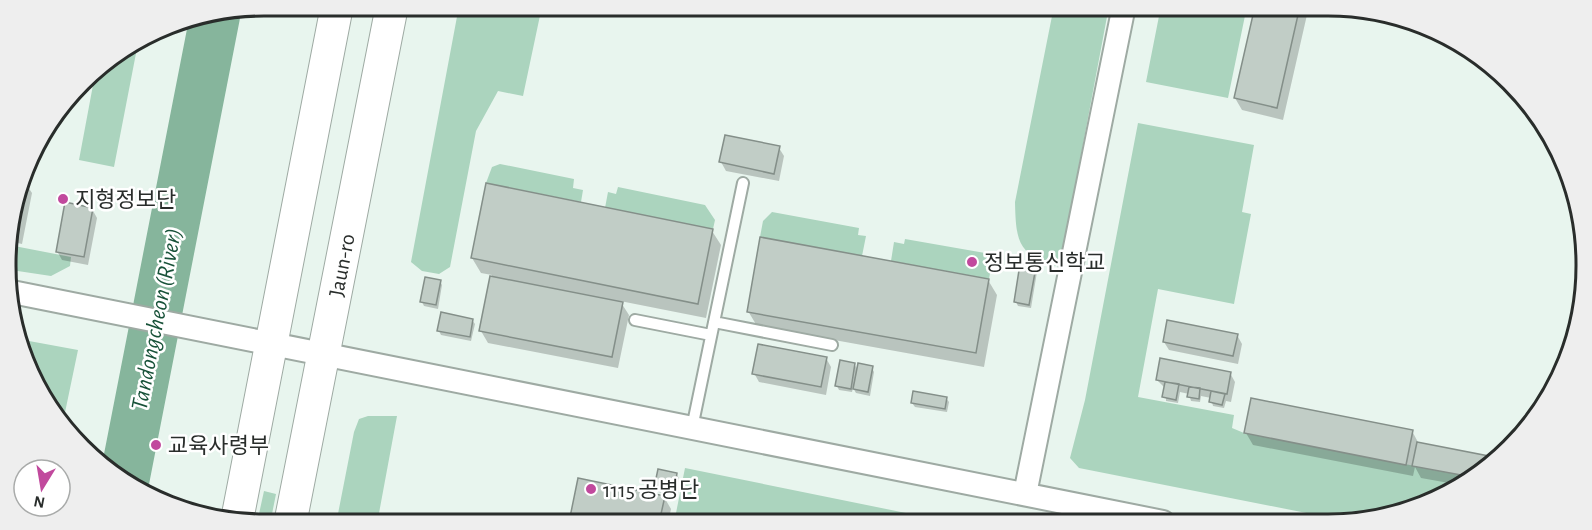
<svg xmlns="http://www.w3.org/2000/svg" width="1592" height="530" font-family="'Alegreya Sans','Noto Sans KR',sans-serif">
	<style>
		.green { fill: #abd4be }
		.shadow { fill: #0003 }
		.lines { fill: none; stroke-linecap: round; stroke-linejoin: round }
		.river { stroke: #86b59c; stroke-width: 50 }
		.building { fill: #c1cdc6; stroke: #848f89; stroke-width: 1.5 }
		.lane-casing { stroke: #9eaaa3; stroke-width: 14 }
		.street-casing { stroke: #9eaaa3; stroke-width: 26 }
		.secondary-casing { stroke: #9eaaa3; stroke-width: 34 }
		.lane { stroke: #fff; stroke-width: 10 }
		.street { stroke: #fff; stroke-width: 22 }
		.secondary { stroke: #fff; stroke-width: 32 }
		.poi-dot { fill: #c1499d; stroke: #fff; stroke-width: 2 }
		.labels { text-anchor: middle; stroke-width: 5; stroke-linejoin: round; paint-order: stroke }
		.poi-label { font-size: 22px; fill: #292d2b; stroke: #fff; text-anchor: start }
		.street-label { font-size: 22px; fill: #292d2b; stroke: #fff }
		.water-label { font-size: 24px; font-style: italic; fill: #185239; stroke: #fff }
		.rim { fill: none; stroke: #292d2b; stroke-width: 3 }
	</style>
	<rect width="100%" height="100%" fill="#e8f5ee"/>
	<path class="green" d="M 459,6 L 542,6 L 523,96 L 498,91 L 476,131 L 450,267 L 439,274 L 422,271 L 411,262 Z
		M 1054,6 L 1109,6 L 1060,267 C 1018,255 1016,243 1015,202 Z
		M 1161,6 L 1247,6 L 1228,98 L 1146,82 Z
		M 138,43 L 114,167 L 79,160 L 96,69 Z
		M 1138,123 L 1254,145 L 1242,212 L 1251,214 L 1234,304 L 1158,289 L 1138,397 L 1234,415 L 1232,428 L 1244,433 L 1472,477 L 1441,497 L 1361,522 L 1352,522 L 1079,468 L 1070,458 L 1085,400 Z
		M 500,164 L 574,179 L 573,188 L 583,190 L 581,202 L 486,183 L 492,167 Z
		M 618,187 L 705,205 L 715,220 L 713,229 L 605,208 L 608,192 L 616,194 Z
		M 772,212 L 859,228 L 858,235 L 866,236 L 862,256 L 760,237 L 763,221 Z
		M 905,239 L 985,253 L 992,262 L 989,279 L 891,261 L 894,242 L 904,244 Z
		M 9,245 L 71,257 L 70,266 L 51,276 L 11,270 Z
		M 14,320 L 23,337 L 29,341 L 78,350 L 63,422 L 50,409 L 15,332 Z
		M 368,416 L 397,416 L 377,524 L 336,524 L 354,432 L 359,419 Z
		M 685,468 L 955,523 L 674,523 Z
		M 264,491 L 276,494 L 270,524 L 257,523 Z"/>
	<path class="shadow" d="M 1256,6 L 1309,6 L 1283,120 L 1242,110 L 1235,98 Z
		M 779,148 L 784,156 L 779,181 L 726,171 L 721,162 Z
		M 24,181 L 32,193 L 22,244 L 9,241 L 8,232 Z
		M 92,209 L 97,218 L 88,265 L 62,260 L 57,251 Z
		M 712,231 L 721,245 L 706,318 L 620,301 L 629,315 L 618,368 L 488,343 L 481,331 L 492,275 L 481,273 L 472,258 Z
		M 1035,268 L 1037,272 L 1031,308 L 1018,306 L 1016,302 Z
		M 988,280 L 997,295 L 984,367 L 757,326 L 748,311 Z
		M 440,281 L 442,285 L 438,309 L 424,306 L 422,302 Z
		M 472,320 L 475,324 L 471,341 L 441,335 L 439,331 Z
		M 1237,335 L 1242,344 L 1238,364 L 1169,350 L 1164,342 Z
		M 826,358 L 831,367 L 826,395 L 759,382 L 754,373 Z
		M 854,364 L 858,370 L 872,368 L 874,372 L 870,396 L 856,393 L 853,388 L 852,392 L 839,390 L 837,386 Z
		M 1230,373 L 1235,382 L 1231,402 L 1226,401 L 1224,408 L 1213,406 L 1211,398 L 1201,396 L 1200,402 L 1191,401 L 1189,394 L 1180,392 L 1178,403 L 1166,401 L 1166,389 L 1157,380 Z
		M 946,398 L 949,402 L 947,412 L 915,407 L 912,403 Z
		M 1412,431 L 1419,444 L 1498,459 L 1460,485 L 1421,478 L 1415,467 L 1413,476 L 1253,445 L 1246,433 Z
		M 676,474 L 679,478 L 675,495 L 658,492 L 656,488 Z
		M 664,497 L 671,509 L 668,523 L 570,521 Z"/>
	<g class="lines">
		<path class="river" d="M 124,482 L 215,16"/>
	</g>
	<path class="building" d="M 1255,6 L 1300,6 L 1277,108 L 1234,98 Z
		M 725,135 L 780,146 L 774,174 L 719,162 Z
		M 24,179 L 26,180 L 16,232 L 8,231 Z
		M 486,183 L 713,229 L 698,304 L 471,258 Z
		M 65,202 L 93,208 L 84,257 L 56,252 Z
		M 760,237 L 989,279 L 976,353 L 747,312 Z
		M 1020,264 L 1036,267 L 1029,305 L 1014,302 Z
		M 490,276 L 623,302 L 612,357 L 479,331 Z
		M 425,277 L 441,280 L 436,305 L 420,302 Z
		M 441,312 L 473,319 L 470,337 L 437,331 Z
		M 1167,320 L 1238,334 L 1233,356 L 1163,342 Z
		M 758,344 L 827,357 L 821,387 L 752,374 Z
		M 1160,358 L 1231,372 L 1227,394 L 1156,380 Z
		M 840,360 L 855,363 L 851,389 L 835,386 Z
		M 858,363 L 873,366 L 868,392 L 853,389 Z
		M 1165,382 L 1179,384 L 1176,400 L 1162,397 Z
		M 1189,387 L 1200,388 L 1199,399 L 1187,397 Z
		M 913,391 L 947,397 L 945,409 L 911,403 Z
		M 1211,391 L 1225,394 L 1222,405 L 1209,402 Z
		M 1251,398 L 1413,430 L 1406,465 L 1244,433 Z
		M 1417,442 L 1499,458 L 1472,477 L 1412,466 Z
		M 658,469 L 677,473 L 674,492 L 654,488 Z
		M 578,478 L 665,496 L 659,523 L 569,522 Z"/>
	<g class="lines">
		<g class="lane-casing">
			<path id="lane" d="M 635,320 L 711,335
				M 714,322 L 832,345
				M 692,428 L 743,183"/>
		</g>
		<g class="street-casing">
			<path id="street" d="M 12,292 L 1163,522
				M 1025,494 L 1124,6"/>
		</g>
		<g class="secondary-casing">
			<path id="secondary" d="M 237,520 L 337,6
				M 290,524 L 392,6"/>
		</g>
		<use href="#lane" class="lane"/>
		<use href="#street" class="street"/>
		<use href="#secondary" class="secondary"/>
	</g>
	<g class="poi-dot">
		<circle cx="63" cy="199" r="6"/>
		<circle cx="972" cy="262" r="6"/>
		<circle cx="156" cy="445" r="6"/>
		<circle cx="591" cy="489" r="6"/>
	</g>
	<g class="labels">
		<g class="poi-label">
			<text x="75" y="207">지형정보단</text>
			<text x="984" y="270">정보통신학교</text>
			<text x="168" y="453">교육사령부</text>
			<text x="603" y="497">1115 공병단</text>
		</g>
		<g class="street-label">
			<text transform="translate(341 265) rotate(-79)" y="8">Jaun-ro</text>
		</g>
		<g class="water-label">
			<text transform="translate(156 319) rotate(-79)" y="8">Tandongcheon (River)</text>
		</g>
	</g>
	<path d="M0 0H1592V530H0ZM264 16H1328A248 248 0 0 1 1576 264V266A248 248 0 0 1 1328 514H264A248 248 0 0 1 16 266V264A248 248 0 0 1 264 16Z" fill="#eee" fill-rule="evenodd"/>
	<path class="rim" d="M264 16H1328A248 248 0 0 1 1576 264V266A248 248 0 0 1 1328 514H264A248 248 0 0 1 16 266V264A248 248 0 0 1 264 16Z"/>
	<g transform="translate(42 488) rotate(191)"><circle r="28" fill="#ffffff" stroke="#a9abaa" stroke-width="1.5"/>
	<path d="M0-4.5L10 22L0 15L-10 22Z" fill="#c1499d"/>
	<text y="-9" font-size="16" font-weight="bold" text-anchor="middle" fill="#292d2b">N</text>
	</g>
</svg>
